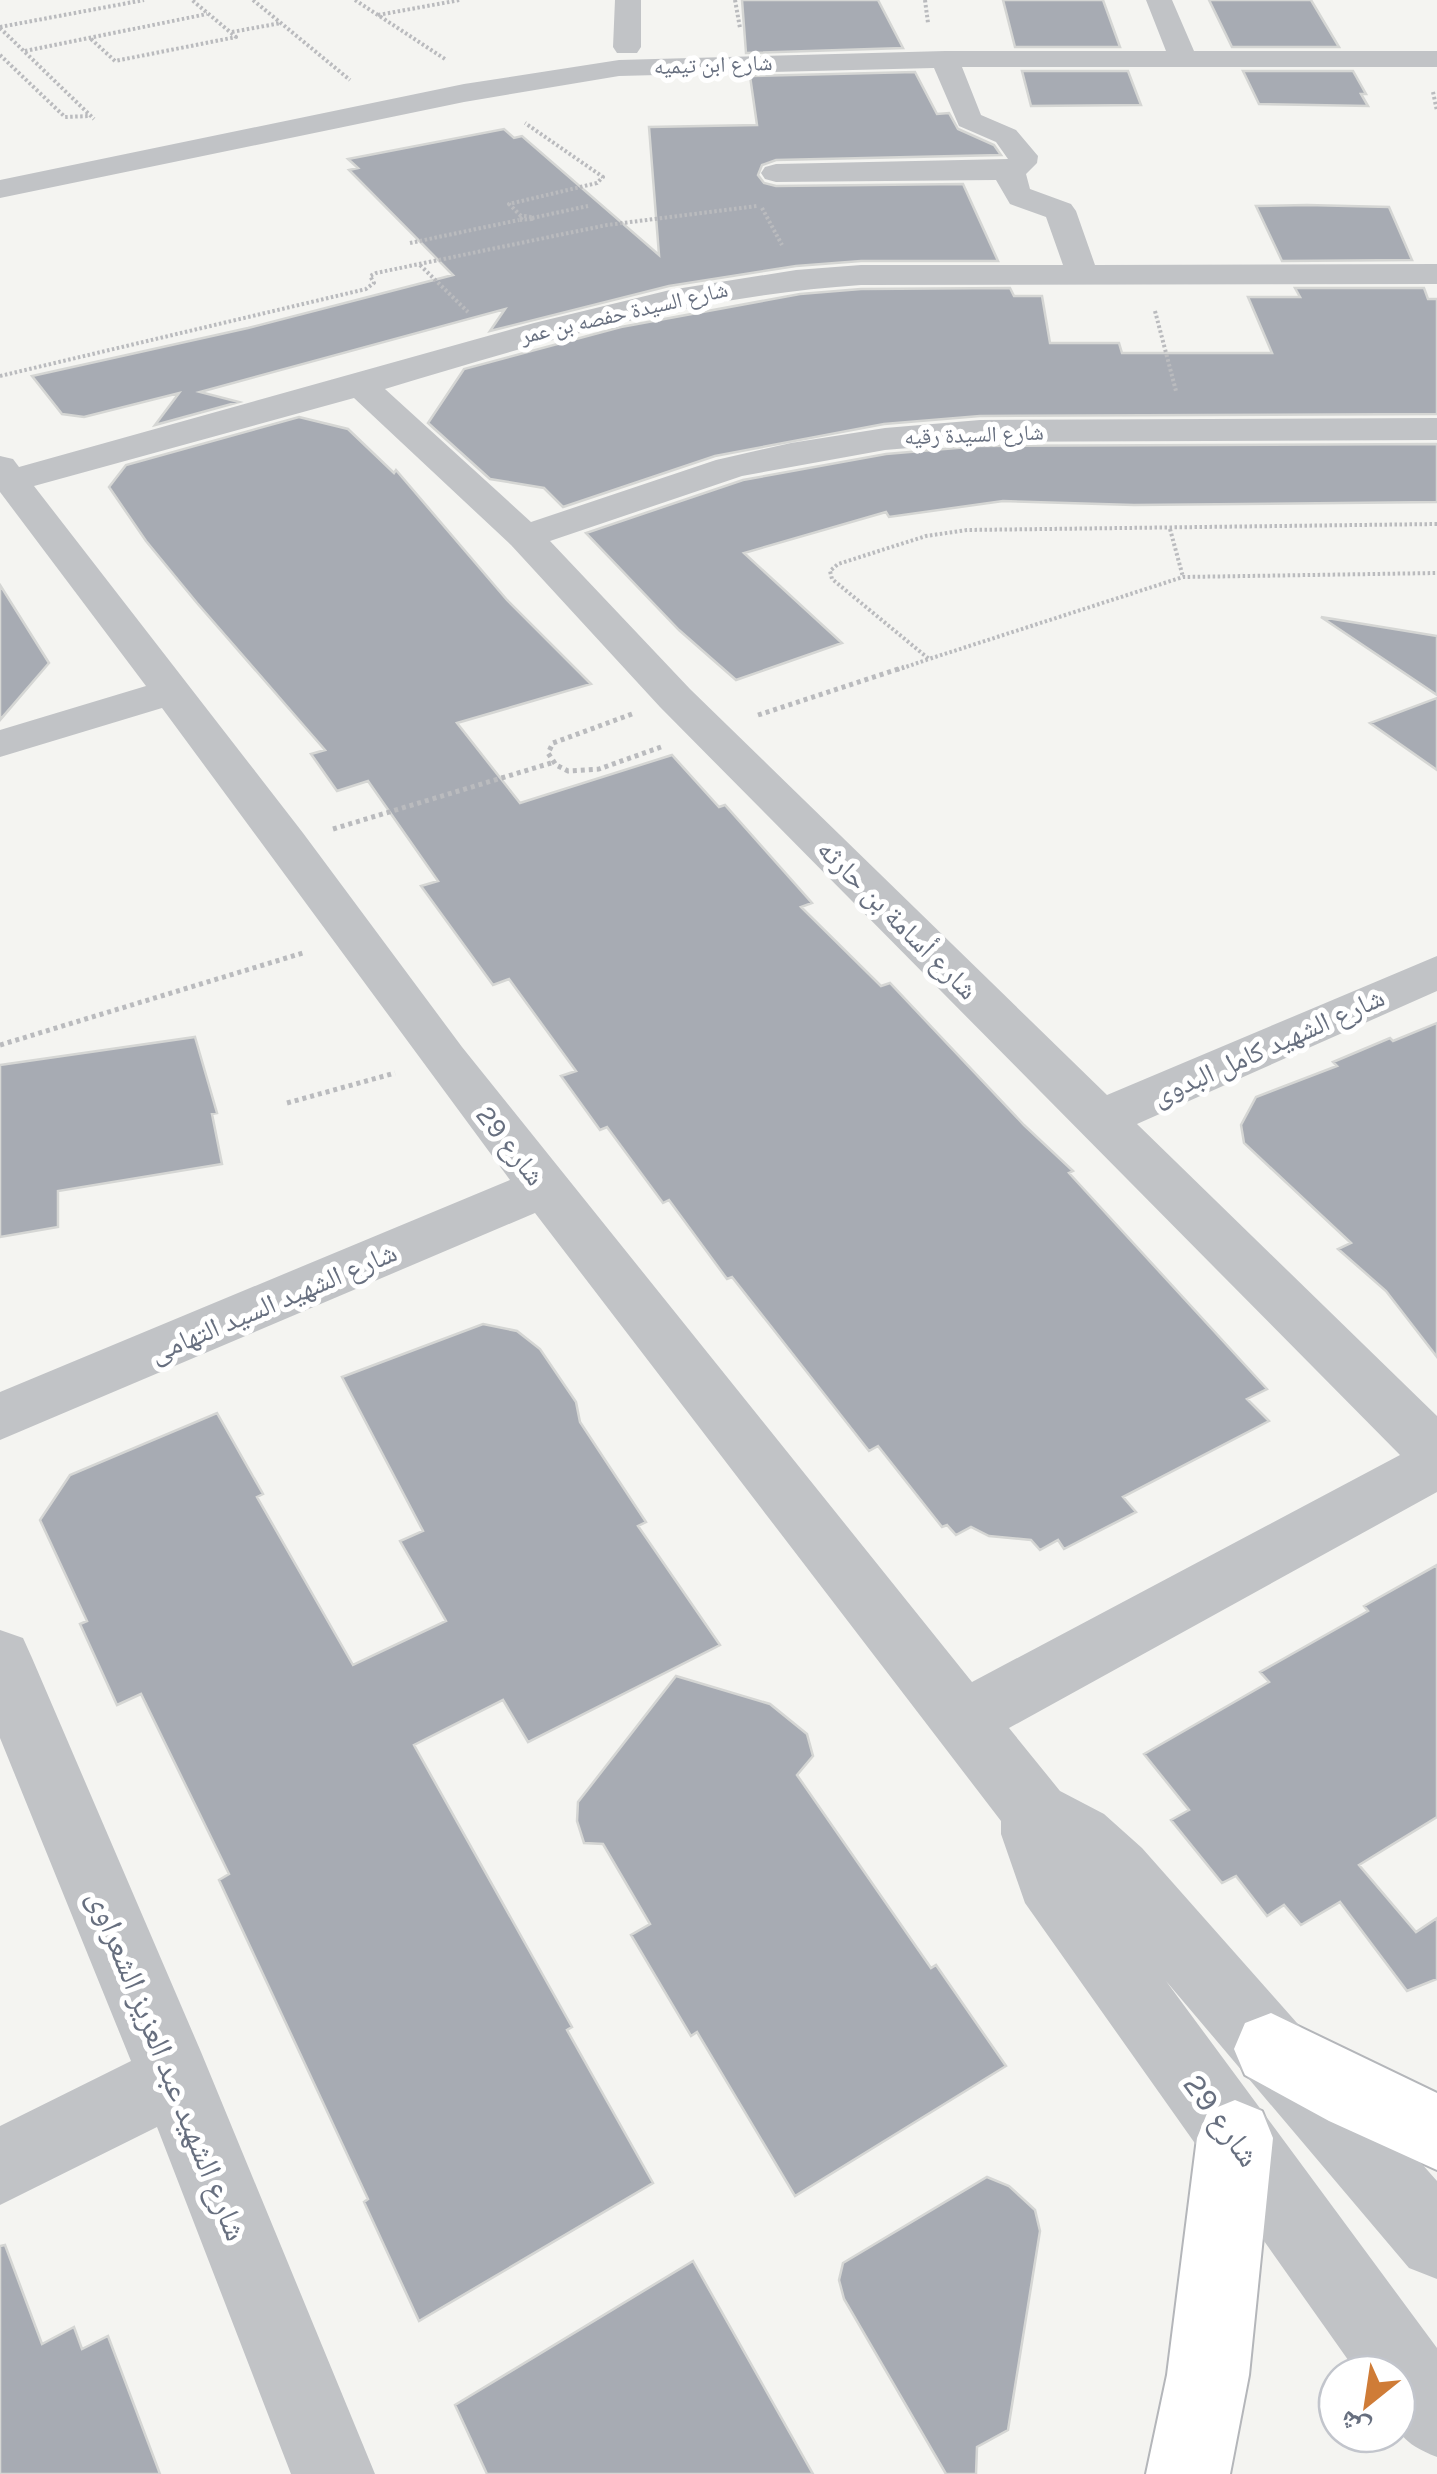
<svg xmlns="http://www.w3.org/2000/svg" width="1437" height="2474" font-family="Karla,'Noto Naskh Arabic',sans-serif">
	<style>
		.building { fill: #a7abb3; stroke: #d5d6d4; stroke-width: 2.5 }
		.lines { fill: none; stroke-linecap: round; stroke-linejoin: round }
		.major-casing { stroke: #b4b6ba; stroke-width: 4 }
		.path-far1 { stroke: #babbbe; stroke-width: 4; stroke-dasharray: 2.5 2.5; stroke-linecap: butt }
		.path { stroke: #babbbe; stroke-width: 5; stroke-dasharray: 4 4; stroke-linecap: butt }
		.minor { fill: #c1c3c6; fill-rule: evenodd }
		.major { fill: #fff; fill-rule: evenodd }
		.labels { text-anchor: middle; stroke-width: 10; stroke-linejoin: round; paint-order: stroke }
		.far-street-label { font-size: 22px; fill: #676f7f; stroke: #fff }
		.street-label { font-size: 28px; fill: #676f7f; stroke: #fff }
		.near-street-label { font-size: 32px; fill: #676f7f; stroke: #fff }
	</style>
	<rect width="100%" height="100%" fill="#f4f4f1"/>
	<path class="building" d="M 742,0 L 878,0 L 903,48 L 746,53 Z
		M 1003,0 L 1103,0 L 1120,47 L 1015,47 Z
		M 1209,0 L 1311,0 L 1339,47 L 1232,47 Z
		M 1022,71 L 1128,71 L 1141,105 L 1031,106 Z
		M 1243,71 L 1353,71 L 1366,94 L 1361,94 L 1368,106 L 1259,104 Z
		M 915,72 L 937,114 L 949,113 L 958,129 L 994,145 L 1001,155 L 776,160 L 762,165 L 758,175 L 764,183 L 776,186 L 963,184 L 998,261 L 861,261 L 796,266 L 669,286 L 490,331 L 505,309 L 200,392 L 239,402 L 155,425 L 179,393 L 84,417 L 62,414 L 32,376 L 248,328 L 453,275 L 349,170 L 358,168 L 348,159 L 504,129 L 514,138 L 522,136 L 659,255 L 649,127 L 757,125 L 750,76 Z
		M 1307,205 L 1389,207 L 1412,260 L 1282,261 L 1256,206 Z
		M 1010,288 L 1014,296 L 1042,296 L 1050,343 L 1119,343 L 1122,353 L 1272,353 L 1248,297 L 1300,297 L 1295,288 L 1424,288 L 1428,299 L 1437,299 L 1437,414 L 980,416 L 884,424 L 715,456 L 563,507 L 544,488 L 490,479 L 428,423 L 464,369 L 621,327 L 800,294 L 861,289 Z
		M 299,417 L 348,429 L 394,473 L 396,470 L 507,600 L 591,684 L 457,723 L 520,803 L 672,755 L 719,807 L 725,805 L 812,903 L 801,907 L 881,986 L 890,983 L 1024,1125 L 1073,1171 L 1069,1173 L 1267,1389 L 1247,1399 L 1269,1421 L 1123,1497 L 1136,1512 L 1064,1549 L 1058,1540 L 1040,1550 L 1031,1540 L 989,1536 L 971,1527 L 956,1535 L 947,1525 L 942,1527 L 878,1446 L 869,1451 L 732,1277 L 727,1279 L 669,1200 L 663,1203 L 607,1127 L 600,1130 L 561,1076 L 576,1071 L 509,979 L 493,985 L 421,886 L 438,881 L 368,781 L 337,791 L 311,754 L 325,750 L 197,603 L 146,541 L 109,487 L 126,465 Z
		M 1437,444 L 1437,502 L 1134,505 L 1003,501 L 889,517 L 886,512 L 744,553 L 842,643 L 736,680 L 679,630 L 586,533 L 743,480 L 886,454 L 980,446 Z
		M 0,585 L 49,663 L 0,720 Z
		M 1321,617 L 1437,636 L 1437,695 Z
		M 1437,698 L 1437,770 L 1370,723 Z
		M 1437,1023 L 1437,1357 L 1386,1291 L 1338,1249 L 1351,1243 L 1244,1143 L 1241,1125 L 1256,1097 L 1337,1066 L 1333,1062 L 1390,1038 L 1393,1041 Z
		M 195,1037 L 217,1113 L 212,1114 L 222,1164 L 58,1191 L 58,1227 L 0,1237 L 0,1065 Z
		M 483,1324 L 517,1331 L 540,1349 L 576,1402 L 580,1422 L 646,1522 L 638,1526 L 720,1645 L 528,1742 L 503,1700 L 414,1745 L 572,2027 L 567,2030 L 653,2183 L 419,2321 L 364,2202 L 368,2199 L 219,1880 L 229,1874 L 141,1694 L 117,1705 L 80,1624 L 87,1621 L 40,1520 L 70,1475 L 217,1413 L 263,1494 L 257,1497 L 353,1665 L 446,1621 L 400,1541 L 423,1531 L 342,1377 Z
		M 1437,1565 L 1437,1817 L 1359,1865 L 1416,1932 L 1437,1918 L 1437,1979 L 1407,1991 L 1340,1902 L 1301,1925 L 1284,1905 L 1267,1916 L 1236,1876 L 1222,1883 L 1171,1820 L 1189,1810 L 1144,1754 L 1269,1682 L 1260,1672 L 1368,1611 L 1364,1606 Z
		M 676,1676 L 770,1704 L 807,1734 L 813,1756 L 797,1775 L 931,1968 L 936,1965 L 1006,2066 L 795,2196 L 697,2032 L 691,2036 L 631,1935 L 650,1924 L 603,1844 L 584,1843 L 577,1821 L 578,1802 Z
		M 987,2177 L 1009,2186 L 1035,2210 L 1040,2231 L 1008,2430 L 977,2447 L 976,2474 L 946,2474 L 844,2299 L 839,2280 L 843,2263 Z
		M 5,2245 L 42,2344 L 74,2327 L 82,2349 L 108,2336 L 160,2474 L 0,2474 L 0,2246 Z
		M 693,2261 L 813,2474 L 487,2474 L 455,2405 Z"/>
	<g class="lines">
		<g class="major-casing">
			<path id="major" d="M 1271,2013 L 1437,2093 L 1437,2170 L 1329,2121 L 1245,2075 L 1234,2049 L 1245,2023 Z
				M 1235,2100 L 1262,2111 L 1273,2138 L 1249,2375 L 1230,2474 L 1146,2474 L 1167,2375 L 1197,2138 L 1208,2111 Z"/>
		</g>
		<path class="path-far1" d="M 253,0 L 350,80
			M 355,0 L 445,59
			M 735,0 L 740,28
			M 925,0 L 928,23
			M 378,15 L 460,0
			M 0,27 L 144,0
			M 0,28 L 94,119
			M 232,32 L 281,23
			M 91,39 L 115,61 L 236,37 L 192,0
			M 25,51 L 207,14
			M 0,55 L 65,117 L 90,116
			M 1433,92 L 1437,111
			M 762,208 L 782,245
			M 521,216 L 509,204 L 597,183 L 603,177 L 525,123
			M 524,216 L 532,217 L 532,219 L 519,220 Z
			M 532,218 L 588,206
			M 410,243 L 519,220
			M 420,265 L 468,312
			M 1155,311 L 1176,391
			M 0,376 L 366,289 L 374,283 L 370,276 L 376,273 L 607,225 L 757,206
			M 1437,524 L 967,530 L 926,536 L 838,564 L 830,571 L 832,579 L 929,659 L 1183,577 L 1437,573
			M 1170,529 L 1183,577
			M 897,670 L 929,659"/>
		<path class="path" d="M 632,714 L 553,743 L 548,753 L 556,765 L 568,771 L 599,769 L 661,747
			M 758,715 L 904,667
			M 333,829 L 551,763
			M 0,1045 L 306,952
			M 287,1103 L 395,1073"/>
		<path class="minor" d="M 615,0 L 641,0 L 641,47 L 637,53 L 617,53 L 613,47 Z
			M 1146,0 L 1172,0 L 1194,51 L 1437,51 L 1437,67 L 962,67 L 981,115 L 1016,130 L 1038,156 L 1037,163 L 1026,174 L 1030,189 L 1071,204 L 1076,211 L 1095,265 L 1437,264 L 1437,284 L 861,285 C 696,296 542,341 385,389 L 531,522 L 716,460 L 791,443 L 885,428 L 980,420 L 1437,418 L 1437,440 L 980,442 L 885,450 L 742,476 L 550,541 L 690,689 L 1107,1095 L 1437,956 L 1437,991 L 1137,1124 L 1437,1416 L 1437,1492 L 1009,1728 L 1060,1791 L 1104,1814 L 1142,1848 L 1437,2181 L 1437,2279 L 1409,2268 L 1166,1981 L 1437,2348 L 1437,2457 C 1386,2436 1397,2424 1397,2374 L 1358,2374 L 1025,1903 L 1001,1834 L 1001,1821 L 535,1213 L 0,1440 L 0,1392 L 510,1180 L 162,708 L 0,757 L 0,730 L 146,686 L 0,492 L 0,456 L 13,459 L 19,467 L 534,323 L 670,290 L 796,270 L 861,265 L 1063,265 L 1046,217 L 1010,204 L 996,180 L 776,182 L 765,179 L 761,173 L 765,167 L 776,164 L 1008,159 L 996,142 L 959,126 L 934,68 L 619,76 L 464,102 L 0,198 L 0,180 L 464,84 L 619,60 L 945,51 L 1166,51 ZM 354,398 L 511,545 L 660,707 L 1400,1455 L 972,1682 L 462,1047 L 303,833 L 34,486 Z
			M 0,1630 L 23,1638 L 32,1658 L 201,2052 L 375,2474 L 291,2474 L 157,2127 L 0,2205 L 0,2126 L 131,2061 L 0,1738 Z"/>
		<use href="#major" class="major"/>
	</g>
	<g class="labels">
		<g class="far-street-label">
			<text transform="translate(713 64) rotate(-2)" y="8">شارع ابن تيميه</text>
			<text transform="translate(624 312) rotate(-13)" y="8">شارع السيدة حفصه بن عمر</text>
			<text transform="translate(974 434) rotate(-2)" y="8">شارع السيدة رقيه</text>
		</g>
		<g class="street-label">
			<text transform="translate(898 919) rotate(45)" y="10">شارع أسامة بن حارثه</text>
			<text transform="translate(1268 1046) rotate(-24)" y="10">شارع الشهيد كامل البدوى</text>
			<text transform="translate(511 1145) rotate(52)" y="10">شارع 29</text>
			<text transform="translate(273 1302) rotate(-23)" y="10">شارع الشهيد السيد التهامى</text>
		</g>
		<g class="near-street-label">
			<text transform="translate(168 2065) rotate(68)" y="11">شارع الشهيد عبد العزيز الشعراوى</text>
			<text transform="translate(1222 2120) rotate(54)" y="11">شارع 29</text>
		</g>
	</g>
	<g transform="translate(1367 2404) rotate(210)"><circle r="48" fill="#ffffff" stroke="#c2c5cc" stroke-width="2.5"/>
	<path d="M0-8L18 38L0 25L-18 38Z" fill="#cf7c37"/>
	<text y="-15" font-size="28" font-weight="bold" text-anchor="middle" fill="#676f7f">ش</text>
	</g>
</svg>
